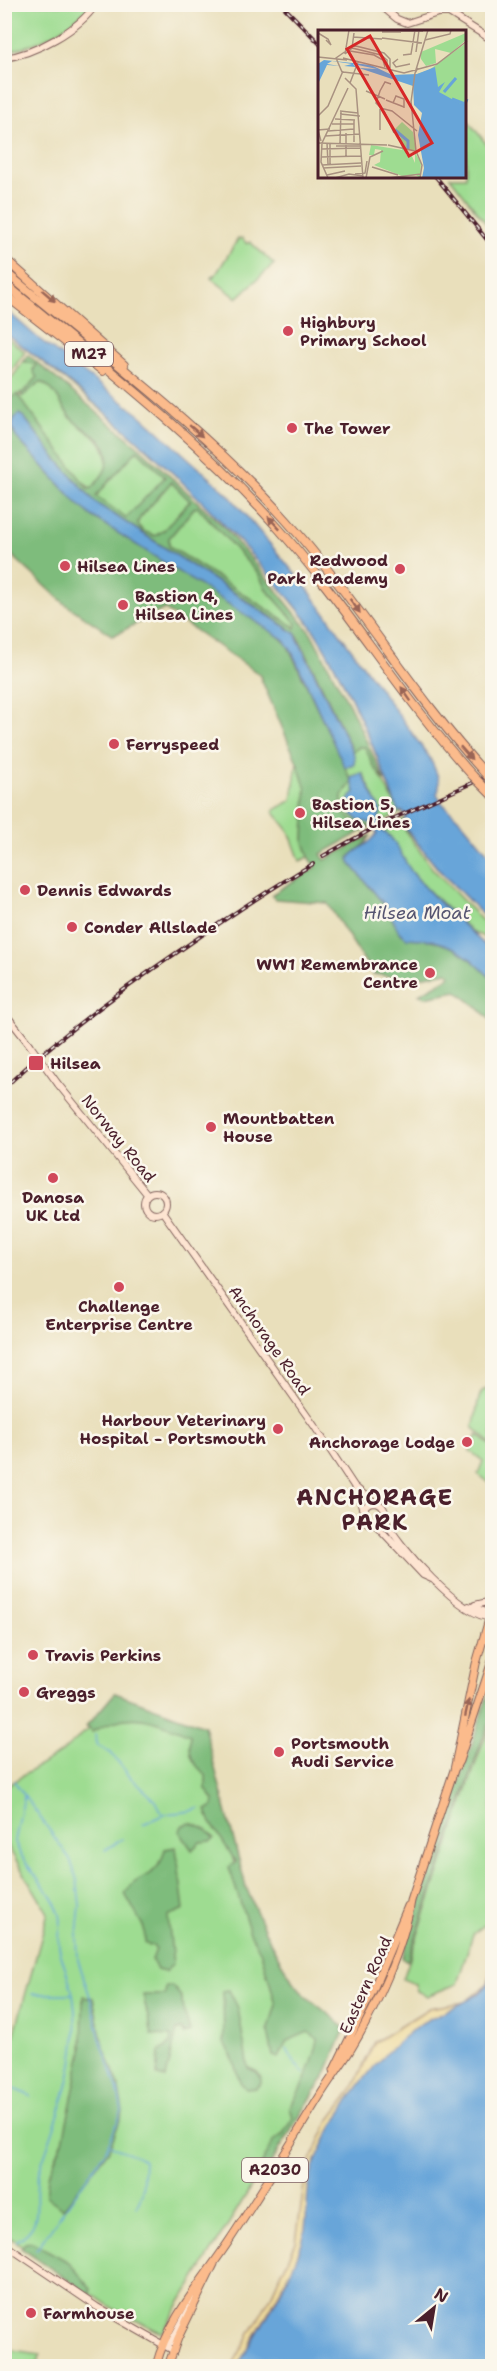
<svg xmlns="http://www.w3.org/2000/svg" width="497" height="2371" font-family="'Shantell Sans',sans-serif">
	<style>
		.green { fill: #9edc91; stroke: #747e5e; stroke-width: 1.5 }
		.forest { fill: #7ebc7b; stroke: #646e53; stroke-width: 1.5; fill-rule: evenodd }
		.sand { fill: #eeda9e; stroke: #9c7c64; stroke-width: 1.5 }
		.water { fill: #67a5d9; stroke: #586282; stroke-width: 1.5 }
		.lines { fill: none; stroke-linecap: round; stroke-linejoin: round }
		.stream { stroke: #67a5d9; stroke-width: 1.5 }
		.secondary-casing { stroke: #82625d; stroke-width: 8 }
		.primary-casing { stroke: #82625d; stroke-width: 9 }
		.highway-casing { stroke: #82625d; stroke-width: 10 }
		.secondary { stroke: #fde4d1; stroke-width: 6 }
		.primary { stroke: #fbbb8c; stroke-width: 7 }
		.highway { stroke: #fbbb8c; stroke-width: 8 }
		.rail-casing { stroke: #4a1f2b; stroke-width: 4 }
		.rail { stroke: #fbf7ec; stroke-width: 1.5; stroke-dasharray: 4.5; stroke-linecap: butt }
		.secondary-bridge-casing { stroke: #82625d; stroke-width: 8; stroke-linecap: butt }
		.highway-bridge-casing { stroke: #82625d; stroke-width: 10; stroke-linecap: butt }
		.secondary-bridge { stroke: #fde4d1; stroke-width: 6 }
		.highway-bridge { stroke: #fbbb8c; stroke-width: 8 }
		.oneway { fill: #9a6557 }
		.poi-dot { fill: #d1495b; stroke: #fbf7ec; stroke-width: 2 }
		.labels { text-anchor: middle; stroke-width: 5; stroke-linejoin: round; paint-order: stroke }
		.shield { fill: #fbf7ec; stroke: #7f6065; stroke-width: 1.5 }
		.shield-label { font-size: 15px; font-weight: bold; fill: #4a1f2b }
		.poi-label { font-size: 16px; font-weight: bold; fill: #4a1f2b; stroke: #fbf7ec; text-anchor: start }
		.street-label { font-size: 16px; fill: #4a1f2b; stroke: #fbf7ec }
		.water-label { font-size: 18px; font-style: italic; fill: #565571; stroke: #fbf7ec }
		.district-label { font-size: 22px; font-weight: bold; letter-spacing: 1.5px; fill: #4a1f2b; stroke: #fbf7ec }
		.inset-river { fill: none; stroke: #67a5d9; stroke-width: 3 }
		.inset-road { fill: none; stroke: #a99281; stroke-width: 1.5 }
		.view { fill: #d62828; fill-opacity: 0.15; stroke: #d62828; stroke-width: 3 }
		.inset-edge { fill: none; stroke: #4a1f2b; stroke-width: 3 }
	</style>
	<rect width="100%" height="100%" fill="#fbf7ec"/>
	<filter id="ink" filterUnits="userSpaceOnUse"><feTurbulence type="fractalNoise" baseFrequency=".0167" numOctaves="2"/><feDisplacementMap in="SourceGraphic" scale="12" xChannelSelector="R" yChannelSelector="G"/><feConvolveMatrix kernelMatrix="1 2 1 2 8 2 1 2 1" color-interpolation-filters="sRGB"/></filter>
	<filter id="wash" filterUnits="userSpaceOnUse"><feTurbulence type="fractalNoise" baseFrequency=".008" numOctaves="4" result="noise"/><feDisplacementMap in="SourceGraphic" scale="24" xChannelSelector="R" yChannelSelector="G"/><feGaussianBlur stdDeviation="1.35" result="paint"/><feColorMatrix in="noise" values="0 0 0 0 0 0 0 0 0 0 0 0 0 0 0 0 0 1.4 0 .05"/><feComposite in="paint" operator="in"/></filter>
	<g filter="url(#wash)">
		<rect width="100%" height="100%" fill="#e9dfbb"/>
		<path class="green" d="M 4,5 L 5,4 L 91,5 C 70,29 36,46 5,52 Z
			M 466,118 L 492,151 L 492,231 L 450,177 L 466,177 Z
			M 242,238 L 247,244 L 250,242 L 274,264 L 237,298 L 211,278 L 213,275 L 215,276 L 238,239 Z
			M 4,326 L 160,453 L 303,605 L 492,924 L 439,870 L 404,827 L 406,832 L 432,868 L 492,931 L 492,946 L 482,936 L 473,933 C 453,913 430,895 412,872 C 402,860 397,838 382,831 L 406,818 L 403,812 L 378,823 L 381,811 L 363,773 L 352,776 L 351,779 L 345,767 L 354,764 L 353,752 L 359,747 L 365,747 L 396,806 C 374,747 347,676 310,625 C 227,512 116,418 5,333 Z
			M 5,336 L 25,352 L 5,380 Z
			M 24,361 L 37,365 L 33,369 L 37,378 L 25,391 L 5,404 L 5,387 Z
			M 40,382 C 56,387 60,405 70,417 C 83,432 109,439 107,462 C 106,474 100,481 91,489 L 78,477 L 19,398 Z
			M 137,450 L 165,477 L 131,515 L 126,518 L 96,496 Z
			M 171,482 L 190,501 L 163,531 L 155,536 L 143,531 L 137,524 L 140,518 Z
			M 198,507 L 259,575 L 266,589 L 298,624 L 296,628 L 169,546 L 169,538 L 194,508 Z
			M 297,762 L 306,789 L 304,842 L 309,857 L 300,861 L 289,831 L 273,811 L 292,800 Z
			M 352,782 L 355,792 L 346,804 L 346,810 L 359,821 L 371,822 L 373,826 C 354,827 339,814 342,796 Z
			M 492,1386 L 492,1445 L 473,1427 C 477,1416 476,1401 482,1391 Z
			M 478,1435 L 492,1447 L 492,1485 L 478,1474 L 483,1461 L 470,1451 L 474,1445 L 472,1443 Z
			M 119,1702 L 202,1735 L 243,1899 L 292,1995 L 338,2027 L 327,2070 L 254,2182 L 162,2333 L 115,2310 L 11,2238 L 5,2247 L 5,2068 L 48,1913 L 5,1842 L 5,1790 L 9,1784 L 62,1752 Z
			M 491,1728 L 492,1728 L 492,1919 L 473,1934 L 457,1984 L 427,1996 L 417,1991 L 415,1984 L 403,1979 L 482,1745 Z
			M 5,2349 L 41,2354 L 35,2366 L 5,2366 Z"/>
		<path class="forest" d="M 28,355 L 140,448 L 221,524 L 257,566 L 311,633 L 351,708 L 385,781 L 374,767 L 365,747 L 359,747 L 353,752 L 298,636 L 286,626 L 96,503 L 53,455 L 24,417 L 14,418 L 12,430 L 16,437 L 78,504 L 104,524 L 275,633 L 287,644 L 352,782 L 342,796 L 342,811 L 355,822 L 370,827 L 321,854 L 325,860 L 371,835 L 364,845 L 350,856 L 350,863 L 387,908 L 399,932 L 407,937 L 432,940 L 454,948 L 472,960 L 492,979 L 492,1022 C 480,1008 471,1002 457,991 L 425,997 L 419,994 L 446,979 L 450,975 L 448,972 L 409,979 L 373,974 L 327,903 L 275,899 L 271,895 L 316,867 L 309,857 L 304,842 L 306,789 L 297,762 L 259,674 L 164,609 L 113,636 L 65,604 L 5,549 L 5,404 L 17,394 L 88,489 L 92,488 C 101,477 111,467 107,451 C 104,438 82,429 73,420 C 61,408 57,388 40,382 L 23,396 L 20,393 L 25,391 L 37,378 L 33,371 L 36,365 L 24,361 ZM 137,450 L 165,477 L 126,518 L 96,496 ZM 171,482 L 190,501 L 163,531 L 155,536 L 143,531 L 137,524 L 140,518 ZM 198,507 L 259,575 L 266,589 L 297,624 L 296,628 L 169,546 L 169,538 L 194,508 Z
			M 492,1682 L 492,1719 L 481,1743 L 408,1961 L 402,1958 Z
			M 115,1693 L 204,1726 L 246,1887 C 261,1922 277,1964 303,1993 C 316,2006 333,2015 345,2029 L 326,2074 L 264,2174 L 259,2169 L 274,2140 L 282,2135 L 293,2118 L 290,2107 C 303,2086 314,2064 318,2039 L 308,2032 L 287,2041 L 279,2058 L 273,2056 L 268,2032 L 276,2004 L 261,1953 L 250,1933 L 229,1867 L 236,1862 L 211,1823 L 206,1810 L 213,1806 L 214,1800 L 206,1789 L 206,1775 C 190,1761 189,1755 190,1735 C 151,1720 130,1708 92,1732 L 86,1727 Z
			M 191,1823 L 207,1830 L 214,1838 L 211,1841 L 200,1842 L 192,1850 L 179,1831 L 183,1825 Z
			M 176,1847 L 184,1909 L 168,1916 L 173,1964 L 165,1972 L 157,1970 L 152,1960 L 156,1949 L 153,1945 L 149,1946 L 145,1942 L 144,1928 L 125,1894 C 138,1870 157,1883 165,1849 Z
			M 166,1986 L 172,1986 L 180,1995 L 190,2032 L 184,2034 L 182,2030 L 177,2030 L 166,2078 L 157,2076 L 159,2052 L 170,2044 L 171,2036 L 152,2035 L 143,1995 L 165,1995 Z
			M 229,1990 L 238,2008 L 248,2068 C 257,2071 261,2073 261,2083 L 256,2088 L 246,2089 L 240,2082 L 232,2057 L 224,2043 L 223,1991 Z
			M 83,1996 L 93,1998 L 103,2045 L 118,2083 L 123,2112 L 109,2150 L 63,2209 L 46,2196 L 48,2176 L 63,2141 L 82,2051 Z
			M 32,2242 L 69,2262 L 91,2289 L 90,2295 L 21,2248 L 25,2243 Z"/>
		<path class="sand" d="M 492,1961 L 492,2005 L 308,2220 L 300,2255 L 242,2359 L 237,2366 L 232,2366 L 270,2298 L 296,2242 L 305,2178 L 312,2158 L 329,2121 L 350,2093 L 375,2042 L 429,2008 L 465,2002 L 488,1984 Z"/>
		<path class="water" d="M 5,309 L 39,339 L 140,415 L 228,494 L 307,588 L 430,758 C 435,770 443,783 437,794 L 442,803 L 463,823 L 492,858 L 492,924 L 439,870 L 403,825 L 406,818 L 403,812 L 398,811 C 375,748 349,686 313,629 C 298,607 279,586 261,566 C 186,478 97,401 5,333 Z
			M 19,414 L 24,417 L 53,455 L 96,503 L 295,633 L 355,757 L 354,764 L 345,767 L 343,764 L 291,650 L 283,639 L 93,517 L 78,504 L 16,437 C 12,429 10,420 19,414 Z
			M 362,773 L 381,811 L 378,823 L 382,831 C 397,838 402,859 412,872 C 435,901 466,926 492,952 L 492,979 L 472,960 L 454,948 L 432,940 L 407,938 L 399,932 L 387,908 L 350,863 L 349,858 C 356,848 370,846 377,833 L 371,823 L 359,821 L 346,808 L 347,802 L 355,792 L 351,778 Z
			M 492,1961 L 492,2366 L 237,2366 C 258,2333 291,2280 302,2242 C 309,2222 305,2200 310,2179 C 316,2152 344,2105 361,2083 C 377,2062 397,2041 419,2025 C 437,2012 476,2002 488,1984 C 492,1978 491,1968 492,1961 Z"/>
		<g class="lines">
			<path class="stream" d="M 95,1735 L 98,1746 L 111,1753 L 131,1778 L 156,1801 L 163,1815 C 176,1811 188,1814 200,1808
				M 14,1781 L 70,1859 L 77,1880 L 80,1905 L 77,1935 L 78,1960 L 91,2000 L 100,2038 L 118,2091 L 122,2111 L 105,2152 L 36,2250
				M 143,1824 L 163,1815
				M 105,1850 L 122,1839
				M 32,1994 L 73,1994
				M 287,2049 L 295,2064 L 304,2073
				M 4,2085 L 31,2096
				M 109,2144 C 120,2152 135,2152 144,2161 L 142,2194 L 136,2207
				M 16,2241 C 49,2223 30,2200 39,2172 C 58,2114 84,2058 73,1995 C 70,1978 62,1963 59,1947 C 57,1936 63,1925 60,1915 C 52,1888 23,1868 15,1841 L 24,1797"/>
		</g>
	</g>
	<g filter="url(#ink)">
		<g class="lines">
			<g class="secondary-casing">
				<path id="secondary" d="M 379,4 L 397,19 L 407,23 L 438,13 L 449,13 L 492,40
					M 4,58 C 35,54 79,30 96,4
					M 4,1012 L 29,1044
					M 58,1084 L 147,1194
					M144 1203a11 11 0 1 1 22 0a11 11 0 1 1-22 0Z
					M 162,1211 L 315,1427 L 354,1486 L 374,1503
					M 356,1489 L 363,1511
					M363 1514a11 11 0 1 1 22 0a11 11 0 1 1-22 0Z
					M 385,1519 C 395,1543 465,1621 492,1617
					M 377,1526 L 423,1575 L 432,1579
					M 475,1605 L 492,1601
					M 469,1606 L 492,1614
					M 4,2244 L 97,2307 L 174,2351
					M 164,2344 L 171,2342 L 194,2300"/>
			</g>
			<g class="primary-casing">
				<path id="primary" d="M 455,1768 L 459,1761 L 492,1661
					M 334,2070 L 373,1990 L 408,1906
					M 156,2366 C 169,2317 202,2282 229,2241 C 261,2193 291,2143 321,2094 C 331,2078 342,2064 351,2049 C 377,2006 403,1949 411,1901 L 454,1770 L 476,1664 L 492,1609
					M 168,2366 L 178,2338 L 214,2264"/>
			</g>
			<g class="highway-casing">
				<path id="highway" d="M 4,258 L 124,365
					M 4,271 C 101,352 203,427 287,521 C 358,601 412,693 484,772
					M 4,283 C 99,362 197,437 279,529 C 349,608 402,698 473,776
					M 4,294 L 103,371"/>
			</g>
			<use href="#secondary" class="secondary"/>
			<use href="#primary" class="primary"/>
			<use href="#highway" class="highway"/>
			<g class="rail-casing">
				<path id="rail" d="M 281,4 L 320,44
					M 436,177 L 492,246
					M 323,856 L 381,824 L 492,774
					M 4,1088 C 59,1036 120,991 182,949 C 225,919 268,890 313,864"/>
			</g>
			<use href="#rail" class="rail"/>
			<g class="secondary-bridge-casing">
				<path id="secondary-bridge" d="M 29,1044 L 58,1084"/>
			</g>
			<g class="highway-bridge-casing">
				<path id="highway-bridge" d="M 484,772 L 492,781
					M 473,776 L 492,795"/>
			</g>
			<use href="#secondary-bridge" class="secondary-bridge"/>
			<use href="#highway-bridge" class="highway-bridge"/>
		</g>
		<defs><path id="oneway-solid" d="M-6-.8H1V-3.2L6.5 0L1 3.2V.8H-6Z" transform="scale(1.5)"/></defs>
		<g class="oneway">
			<use href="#oneway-solid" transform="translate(49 296) rotate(41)"/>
			<use href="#oneway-solid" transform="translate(196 431) rotate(41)"/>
			<use href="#oneway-solid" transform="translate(274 523) rotate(-133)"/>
			<use href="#oneway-solid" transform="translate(355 606) rotate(54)"/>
			<use href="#oneway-solid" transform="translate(406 694) rotate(-125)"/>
			<use href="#oneway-solid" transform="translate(466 753) rotate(48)"/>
			<use href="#oneway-solid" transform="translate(467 1708) rotate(-78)"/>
		</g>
	</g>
	<g class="poi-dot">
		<circle cx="288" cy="331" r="6"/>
		<circle cx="292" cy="428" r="6"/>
		<circle cx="65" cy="566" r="6"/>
		<circle cx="400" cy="569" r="6"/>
		<circle cx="123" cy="605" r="6"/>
		<circle cx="114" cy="744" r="6"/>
		<circle cx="300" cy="813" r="6"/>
		<circle cx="25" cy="890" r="6"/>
		<circle cx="72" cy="927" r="6"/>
		<circle cx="430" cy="973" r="6"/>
		<rect x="28" y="1055" width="16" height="16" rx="3"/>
		<circle cx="211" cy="1127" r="6"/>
		<circle cx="53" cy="1178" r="6"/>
		<circle cx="119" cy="1287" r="6"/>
		<circle cx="278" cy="1429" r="6"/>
		<circle cx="467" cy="1442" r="6"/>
		<circle cx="33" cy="1655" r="6"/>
		<circle cx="24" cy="1692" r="6"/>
		<circle cx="279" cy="1752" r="6"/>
		<circle cx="31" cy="2313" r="6"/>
	</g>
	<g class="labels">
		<g class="shield">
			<rect x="65" y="342" width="48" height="24" rx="4.5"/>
			<rect x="242" y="2158" width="66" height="24" rx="4.5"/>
		</g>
		<g class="shield-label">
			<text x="89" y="359">M27</text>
			<text x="275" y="2175">A2030</text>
		</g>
		<g class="poi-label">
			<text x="300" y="328">Highbury<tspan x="300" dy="18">Primary School</tspan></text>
			<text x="304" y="434">The Tower</text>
			<text x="388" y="566" text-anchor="end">Redwood<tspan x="388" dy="18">Park Academy</tspan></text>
			<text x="77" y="572">Hilsea Lines</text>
			<text x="135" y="602">Bastion 4,<tspan x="135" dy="18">Hilsea Lines</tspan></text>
			<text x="126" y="750">Ferryspeed</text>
			<text x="312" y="810">Bastion 5,<tspan x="312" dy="18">Hilsea Lines</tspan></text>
			<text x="37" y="896">Dennis Edwards</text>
			<text x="84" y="933">Conder Allslade</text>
			<text x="418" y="970" text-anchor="end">WW1 Remembrance<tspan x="418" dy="18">Centre</tspan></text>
			<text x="50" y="1069">Hilsea</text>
			<text x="223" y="1124">Mountbatten<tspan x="223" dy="18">House</tspan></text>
			<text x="53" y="1203" text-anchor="middle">Danosa<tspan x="53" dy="18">UK Ltd</tspan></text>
			<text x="119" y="1312" text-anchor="middle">Challenge<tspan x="119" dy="18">Enterprise Centre</tspan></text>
			<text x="266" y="1426" text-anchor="end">Harbour Veterinary<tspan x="266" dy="18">Hospital - Portsmouth</tspan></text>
			<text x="455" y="1448" text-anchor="end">Anchorage Lodge</text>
			<text x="45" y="1661">Travis Perkins</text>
			<text x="36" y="1698">Greggs</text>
			<text x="291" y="1749">Portsmouth<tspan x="291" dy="18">Audi Service</tspan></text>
			<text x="43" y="2319">Farmhouse</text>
		</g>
		<g class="street-label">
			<text transform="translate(119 1138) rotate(51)" y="6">Norway Road</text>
			<text transform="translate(270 1340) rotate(55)" y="6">Anchorage Road</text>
			<text transform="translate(365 1985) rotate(-66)" y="6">Eastern Road</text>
		</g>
		<g class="water-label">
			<text x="417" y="919">Hilsea Moat</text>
		</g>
		<g class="district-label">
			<text x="375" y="1505">ANCHORAGE<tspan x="375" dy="25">PARK</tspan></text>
		</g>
	</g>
	<g transform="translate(318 30)">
		<rect width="148" height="148" fill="#e9dfbb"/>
		<path d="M 148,3 L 148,10 L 133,23 L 117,19 L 118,33 L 108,36 L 103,29 L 103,22 ZM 148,13 L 149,124 L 122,108 L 99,44 L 111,40 ZM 84,92 L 95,102 L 98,120 L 89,120 L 88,125 L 93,124 L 97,133 L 97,123 L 103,132 L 102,148 L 98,145 L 71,148 L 84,146 L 56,135 L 62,132 L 63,120 L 57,119 L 56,125 L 51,125 L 53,115 L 84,120 L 82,104 L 76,100 Z" fill="#9edc91"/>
		<path d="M 6,30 L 25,32 L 53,35 L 74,45 L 99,44 L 117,37 L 120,57 L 127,52 L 121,62 L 143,74 L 148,71 L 148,148 L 104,148 L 106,138 L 100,105 L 104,83 L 96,75 L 95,56 L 41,38 L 59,39 L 35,34 L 38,37 L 26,36 L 34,34 L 14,31 L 9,34 L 22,36 L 9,35 L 0,54 L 0,34 Z" fill="#67a5d9"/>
		<path class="inset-river" d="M 126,62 L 138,48M 134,69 L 147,74 L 149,69M 77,100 L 90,111 L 90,119"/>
		<path class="inset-road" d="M 83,1 L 105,1M 64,2 L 83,2M 0,3 L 10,9 L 13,15 L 8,10M 35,7 L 64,9M 64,8 L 104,13M 107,10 L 132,4 L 133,0M 34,15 L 66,23 L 72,29 L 72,38M 34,18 L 63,25 L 69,30 L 69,38M 32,21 L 56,25 L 65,30 L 67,37M 98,22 L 101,0M 27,24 L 34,18 L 36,3M 27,24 L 31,0M 85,25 L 93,24 L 97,0M 0,27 L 29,30M 25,28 L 86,43 L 119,34 L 149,11M 80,29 L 75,33 L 78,37 L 92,34M 100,38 L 97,43 L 110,0M 24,42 L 18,28 L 28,21M 25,42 L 51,45M 27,48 L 38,59 L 45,148M 32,53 L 40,32M 48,61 L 67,69M 68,70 L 86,77M 93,71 L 98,121 L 104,135 L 102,148M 93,72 L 97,43M 75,73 L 78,66 L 86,69 L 86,78M 62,77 L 58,73 L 62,61 L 67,52 L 73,54M 62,78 L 74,81 L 99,101M 62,79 L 62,100M 22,81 L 40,83M 66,81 L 76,103M 22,84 L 42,86M 0,86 L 10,76 L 25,41M 17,89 L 37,90M 36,90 L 36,112M 14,94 L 36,94M 10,101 L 36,99M 28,103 L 28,126M 7,106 L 41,104M 3,111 L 0,100 L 12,99M 0,113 L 69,115M 9,113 L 10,134M 12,113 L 12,134M 22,113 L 23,81M 70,115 L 97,121M 18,116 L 42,116M 4,119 L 43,118M 3,127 L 43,126M 4,135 L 43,133M 54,137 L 80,145M 5,138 L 43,136M 37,144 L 47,143 L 49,131M 9,145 L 27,141M 10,148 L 3,132 L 4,113 L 30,58M 17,148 L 31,144 L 45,146M 48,148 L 52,127 L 65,121M 71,148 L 103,144"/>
		<path class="view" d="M 52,6 L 114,113 L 91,126 L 29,19 Z"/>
		<rect width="148" height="148" class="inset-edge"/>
	</g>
	<rect width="497" height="2371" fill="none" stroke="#fbf7ec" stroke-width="24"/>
	<g transform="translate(434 2308) rotate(30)" stroke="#fbf7ec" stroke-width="4.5" paint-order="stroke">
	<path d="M0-4.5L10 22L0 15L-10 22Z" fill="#4a1f2b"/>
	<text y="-9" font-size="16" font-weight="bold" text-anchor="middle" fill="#4a1f2b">N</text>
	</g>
</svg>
